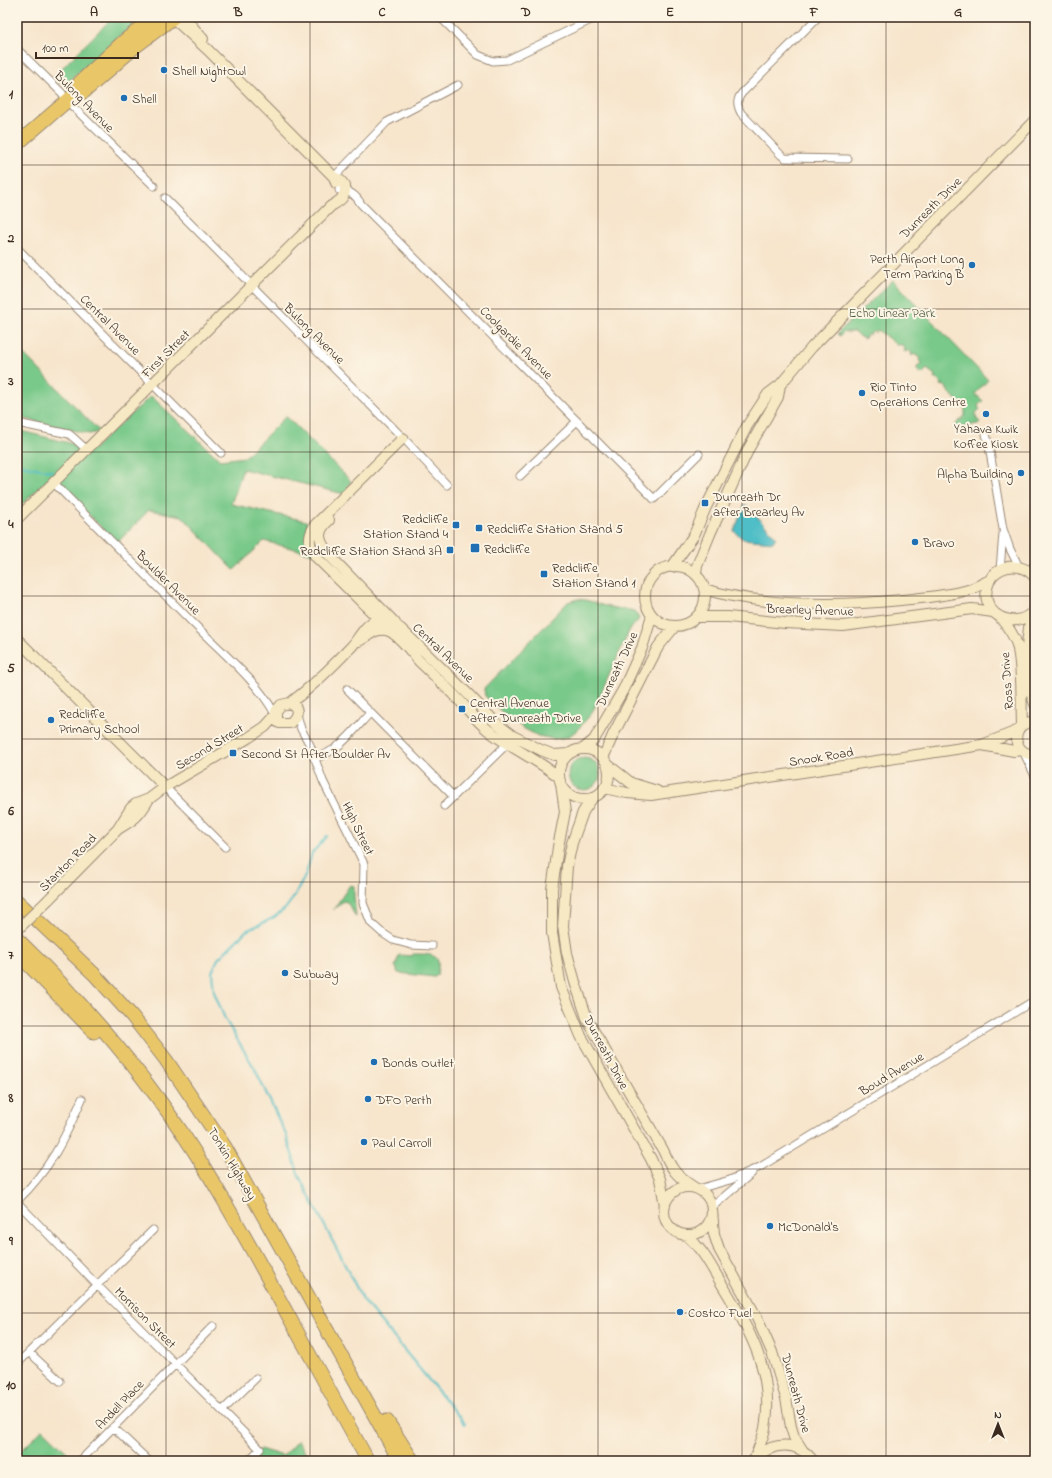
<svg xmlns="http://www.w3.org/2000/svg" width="1052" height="1478" font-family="'Indie Flower',sans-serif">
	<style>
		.green { fill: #79c98a; stroke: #5a7a54 }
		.water { fill: #50bec6; stroke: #467472 }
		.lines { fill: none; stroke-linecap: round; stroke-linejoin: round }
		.stream { stroke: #50bec6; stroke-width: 2 }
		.street-casing { stroke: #998875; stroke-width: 9 }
		.secondary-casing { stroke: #998875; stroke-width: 12 }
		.highway-casing { stroke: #998875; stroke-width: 15 }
		.street { stroke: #fff; stroke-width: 7 }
		.secondary { stroke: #f6e9c3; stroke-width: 10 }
		.highway { stroke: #e9c769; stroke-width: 13 }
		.secondary-bridge-casing { stroke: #998875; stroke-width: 12; stroke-linecap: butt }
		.secondary-bridge { stroke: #f6e9c3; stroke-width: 10 }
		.grid { fill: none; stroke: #3b2a1e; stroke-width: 1; stroke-opacity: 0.55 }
		.poi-dot { fill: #1f6fb2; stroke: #fcf5e5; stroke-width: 1.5 }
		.labels { text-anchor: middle; stroke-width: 4; stroke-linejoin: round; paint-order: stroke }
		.poi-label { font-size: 13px; fill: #3b2a1e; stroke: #fcf5e5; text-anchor: start }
		.street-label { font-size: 13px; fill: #3b2a1e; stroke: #fcf5e5 }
		.park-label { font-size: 13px; fill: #4e5a3e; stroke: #fcf5e5 }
		.neatline { fill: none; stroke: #3b2a1e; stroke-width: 1.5 }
		.grid-label { font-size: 13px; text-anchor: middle; font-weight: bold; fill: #3b2a1e }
	</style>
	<rect width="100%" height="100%" fill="#fcf5e5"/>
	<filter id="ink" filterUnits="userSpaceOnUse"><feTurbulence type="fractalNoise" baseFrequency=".025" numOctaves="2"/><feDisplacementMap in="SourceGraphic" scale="8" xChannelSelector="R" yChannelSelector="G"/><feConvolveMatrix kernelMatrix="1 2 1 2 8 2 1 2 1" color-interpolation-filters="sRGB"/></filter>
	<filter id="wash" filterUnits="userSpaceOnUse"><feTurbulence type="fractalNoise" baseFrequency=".012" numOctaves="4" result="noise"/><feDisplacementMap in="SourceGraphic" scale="16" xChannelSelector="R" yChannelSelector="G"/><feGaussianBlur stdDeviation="0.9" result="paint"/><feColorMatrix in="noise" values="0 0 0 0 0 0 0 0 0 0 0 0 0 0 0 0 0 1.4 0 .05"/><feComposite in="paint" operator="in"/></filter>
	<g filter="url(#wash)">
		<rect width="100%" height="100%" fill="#f7e5cc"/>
		<path class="green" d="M 110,17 L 143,17 L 100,53 L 67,83 L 59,83 L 54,79 L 55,75 L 111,19 Z
			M 893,280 L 988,380 L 975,394 L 983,401 L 979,404 L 978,407 L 980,409 L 976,413 L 976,418 L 981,423 L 954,429 L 955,425 L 965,416 L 965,409 L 947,390 L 947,388 L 942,384 L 941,386 L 940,385 L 941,382 L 936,378 L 934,378 L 935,375 L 927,369 L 922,374 L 916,369 L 921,363 L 919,360 L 920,358 L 914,354 L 912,356 L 911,355 L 912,353 L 908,350 L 906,352 L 904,351 L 905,348 L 900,344 L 898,346 L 878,330 L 875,333 L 873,331 L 870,335 L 868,334 L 864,339 L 854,332 L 844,332 L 840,336 L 837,334 Z
			M 22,352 L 100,432 L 89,434 L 17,417 L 17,357 Z
			M 151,396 L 220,460 L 245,457 L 286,416 L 351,481 L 344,494 L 243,469 L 231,504 L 306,521 L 333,547 L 331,555 L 323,551 L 318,555 L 264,541 L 234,570 L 182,516 L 149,510 L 117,543 L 51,477 L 17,509 L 17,430 L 93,449 Z
			M 578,599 C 591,600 598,605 610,607 C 618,609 626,609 635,611 L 639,619 L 629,631 L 592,713 L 577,730 L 568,737 L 554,739 L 538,736 L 523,728 L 504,714 L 485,696 L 484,689 L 568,602 Z
			M568 774a16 16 0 1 1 32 0a16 16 0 1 1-32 0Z
			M 350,885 L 354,886 L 354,897 L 356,917 L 347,902 L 343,901 L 333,910 Z
			M 413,954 C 419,954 438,953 438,962 C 439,966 437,971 437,975 L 435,977 L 398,973 L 397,971 L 397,968 L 395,967 L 399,955 L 412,956 Z
			M 43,1429 L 76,1461 L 17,1461 L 17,1455 Z
			M 298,1440 L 311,1461 L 248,1461 L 260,1449 L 283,1456 Z"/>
		<path class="water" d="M 745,504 L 776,537 L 773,542 L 743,539 L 734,531 Z"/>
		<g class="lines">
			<path class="stream" d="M 17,464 L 54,472
				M 327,836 L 312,853 L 306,874 L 294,897 L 285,909 L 273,918 L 246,931 L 218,959 L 212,972 L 214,992 L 225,1019 L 255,1069 L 286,1135 L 299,1176 L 363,1300 L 465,1424"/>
		</g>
	</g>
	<g filter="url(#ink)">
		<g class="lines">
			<g class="street-casing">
				<path id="street" d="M 440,17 L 478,55 L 493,61 L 507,60 L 597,17
					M 818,17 L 742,93 C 736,100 737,105 741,113 L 781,155 L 785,158 L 848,159
					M 17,49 L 62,93 L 67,101 L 154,186
					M 334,177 L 387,122 L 458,85
					M 339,190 C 349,190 356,195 361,204 L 577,421 L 654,499 L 699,454
					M 165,198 L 408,443 L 447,485
					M 17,248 L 221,453
					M 17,423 L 69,434 L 75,439 L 87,450
					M 986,434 L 989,446 L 1003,529 L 1010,549 L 1019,567
					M 520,476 L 577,421
					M 54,483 C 101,531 148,578 196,626 C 223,653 257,681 275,714
					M 1000,570 L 1003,533
					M 1030,572 L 1035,563
					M 347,689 L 453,796
					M 297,714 L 301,729 L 310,745 L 323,781 L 364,864 L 363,903 L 371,923 L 381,932 L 393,940 L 411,945 L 432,946
					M 1024,753 L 1035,776
					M 314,758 C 338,753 354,730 370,713
					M 165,787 L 225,847
					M 444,806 L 507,744
					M 698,1189 L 730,1180 L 760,1167 L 1035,1000
					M 17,1201 C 50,1169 64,1140 82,1099
					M 17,1202 L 97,1285 L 260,1449 L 248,1461
					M 712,1207 L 752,1173
					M 29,1352 L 60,1381
					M 17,1364 L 153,1230
					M 222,1411 L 256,1378
					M 113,1427 L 149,1461
					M 80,1461 L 213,1326"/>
			</g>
			<g class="secondary-casing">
				<path id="secondary" d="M 172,17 L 208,50 L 334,177 L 336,183
					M 184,17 L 203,39
					M 17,519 L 331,206 C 340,201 346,197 345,186 L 340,180 L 334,177
					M 329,520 C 315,533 319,540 329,555 L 395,623
					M645 596a30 30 0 1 1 60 0a30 30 0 1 1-60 0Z
					M 672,567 L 694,535 L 706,507 L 747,426 L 768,394 L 780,385 L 812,347 L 1035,120
					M 696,575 L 697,566 L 710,534 L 749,448 L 778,397 L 780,385
					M 1035,577 C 1028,569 1018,565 1008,567 C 1000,569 992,574 989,582 C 976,612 1013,634 1035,610
					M 704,589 C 763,607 840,606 901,600 C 923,598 946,596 968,590 C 975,588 983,583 990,580
					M 1031,614 C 1026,645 1023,674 1035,704
					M 999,616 C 1006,625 1014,634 1017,645 C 1023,668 1021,701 1022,725
					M 696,617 L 728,617 L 785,623 L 843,626 L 972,609 L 993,612
					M 395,635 L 316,557 C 309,545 307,538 315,525 L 403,438
					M 17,639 L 165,787
					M 359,641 C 369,636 377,626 389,631 C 400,636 411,652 419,661 C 433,674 447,688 461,702 C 469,711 478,722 488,730 C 510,748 537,759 559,777
					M 290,703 C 312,687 333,666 352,646 C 359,638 365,625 375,621 C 384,618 394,623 401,629 L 467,693 L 497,724 L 513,736 L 541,750 L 554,755 L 568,754
					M 290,703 C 301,708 297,717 290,723 L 279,723 L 276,720 L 276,711 L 281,705 Z
					M 1035,722 C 1011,720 1009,754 1035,755
					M 982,745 L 1014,751 L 1020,750
					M 583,749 L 594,740 L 623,690 L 642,648 L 652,615
					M559 774a25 25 0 1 1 50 0a25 25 0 1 1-50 0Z
					M 603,758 L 613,735 L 658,647 L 675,626
					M 607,764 L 631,783 L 657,791
					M 561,784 L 565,812 L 558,847 L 552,889 L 552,933 L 561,987 L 581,1036 L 651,1159 L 660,1179 L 665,1205
					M 604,788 L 627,793 L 651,795 L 982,745 L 1017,731
					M 593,797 L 583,812 L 572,843 L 567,866 L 563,926 L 567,953 L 575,982 L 588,1021 L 663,1150 C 672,1170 676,1176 695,1188
					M 118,829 C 135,819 139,816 149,799
					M 48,900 L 118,829 L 131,808 L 136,804 L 149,799 L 165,787 L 248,738 L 265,727 L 275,716
					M664 1211a24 24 0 1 1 48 0a24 24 0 1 1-48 0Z
					M 712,1210 L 714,1234 L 719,1249 L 757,1318 L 772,1352 L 786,1398 L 791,1427 L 794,1437 L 803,1451
					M 686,1235 C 704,1250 711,1267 723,1286 C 750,1330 775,1375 765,1428 C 763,1439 758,1449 754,1460
					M 755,1460 C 771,1441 798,1440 813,1461"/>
			</g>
			<g class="highway-casing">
				<path id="highway" d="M 75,94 L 80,82 L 124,41 L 155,17
					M 17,144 L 75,94 L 84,92 L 136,46 L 174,17
					M 17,901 L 94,974 L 132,1016 L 166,1060 L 225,1147 L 400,1461
					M 17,939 C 82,1002 143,1071 192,1148 C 221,1193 246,1239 272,1286 C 304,1344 336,1403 368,1461
					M 17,953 L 94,1032
					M 387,1421 L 413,1461"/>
			</g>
			<use href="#street" class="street"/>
			<use href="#secondary" class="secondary"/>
			<use href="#highway" class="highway"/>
			<g class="secondary-bridge-casing">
				<path id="secondary-bridge" d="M 17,930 L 48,900"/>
			</g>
			<use href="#secondary-bridge" class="secondary-bridge"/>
		</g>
	</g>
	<path class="grid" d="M 166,17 L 166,1461M 310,17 L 310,1461M 454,17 L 454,1461M 598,17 L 598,1461M 742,17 L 742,1461M 886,17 L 886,1461M 17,165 L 1035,165M 17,309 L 1035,309M 17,452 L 1035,452M 17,596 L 1035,596M 17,739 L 1035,739M 17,882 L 1035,882M 17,1026 L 1035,1026M 17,1169 L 1035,1169M 17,1313 L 1035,1313"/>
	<g class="poi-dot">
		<circle cx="164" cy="70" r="4"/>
		<circle cx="124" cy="98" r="4"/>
		<circle cx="972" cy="265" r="4"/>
		<circle cx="862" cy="393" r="4"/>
		<circle cx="986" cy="414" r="4"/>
		<circle cx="1021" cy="473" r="4"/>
		<rect x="701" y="499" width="8" height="8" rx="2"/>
		<rect x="452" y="521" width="8" height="8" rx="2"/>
		<rect x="475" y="524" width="8" height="8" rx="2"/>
		<circle cx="915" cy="542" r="4"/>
		<rect x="470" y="543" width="10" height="10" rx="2"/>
		<rect x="446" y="546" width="8" height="8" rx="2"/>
		<rect x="540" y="570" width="8" height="8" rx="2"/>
		<rect x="458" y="705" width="8" height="8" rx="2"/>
		<circle cx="51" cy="720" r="4"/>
		<rect x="229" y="749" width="8" height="8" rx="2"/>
		<circle cx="285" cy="973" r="4"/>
		<circle cx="374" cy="1062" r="4"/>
		<circle cx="368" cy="1099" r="4"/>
		<circle cx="364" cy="1142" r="4"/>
		<circle cx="770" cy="1226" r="4"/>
		<circle cx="680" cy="1312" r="4"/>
	</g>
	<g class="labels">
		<g class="poi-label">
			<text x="172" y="75">Shell NightOwl</text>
			<text x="132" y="103">Shell</text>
			<text x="964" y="263" text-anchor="end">Perth Airport Long<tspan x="964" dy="15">Term Parking B</tspan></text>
			<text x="870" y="391">Rio Tinto<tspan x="870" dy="15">Operations Centre</tspan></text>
			<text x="986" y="433" text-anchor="middle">Yahava Kwik<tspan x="986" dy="15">Koffee Kiosk</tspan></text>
			<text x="1013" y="478" text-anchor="end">Alpha Building</text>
			<text x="713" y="501">Dunreath Dr<tspan x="713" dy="15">after Brearley Av</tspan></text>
			<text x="448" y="523" text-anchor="end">Redcliffe<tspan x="448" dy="15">Station Stand 4</tspan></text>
			<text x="487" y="533">Redcliffe Station Stand 5</text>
			<text x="923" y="547">Bravo</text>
			<text x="484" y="553">Redcliffe</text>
			<text x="442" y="555" text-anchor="end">Redcliffe Station Stand 3A</text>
			<text x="552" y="572">Redcliffe<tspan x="552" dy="15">Station Stand 1</tspan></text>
			<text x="470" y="707">Central Avenue<tspan x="470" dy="15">after Dunreath Drive</tspan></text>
			<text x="59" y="718">Redcliffe<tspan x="59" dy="15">Primary School</tspan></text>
			<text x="241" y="758">Second St After Boulder Av</text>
			<text x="293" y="978">Subway</text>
			<text x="382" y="1067">Bonds Outlet</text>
			<text x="376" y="1104">DFO Perth</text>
			<text x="372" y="1147">Paul Carroll</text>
			<text x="778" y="1231">McDonald's</text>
			<text x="688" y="1317">Costco Fuel</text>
		</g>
		<g class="street-label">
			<text transform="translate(85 101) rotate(46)" y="5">Bulong Avenue</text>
			<text transform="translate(930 207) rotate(-45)" y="5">Dunreath Drive</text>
			<text transform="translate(111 324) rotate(45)" y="5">Central Avenue</text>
			<text transform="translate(315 333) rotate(45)" y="5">Bulong Avenue</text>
			<text transform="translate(517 342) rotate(45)" y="5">Coolgardie Avenue</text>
			<text transform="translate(165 353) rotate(-45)" y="5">First Street</text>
			<text transform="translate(169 582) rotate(45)" y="5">Boulder Avenue</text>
			<text transform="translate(810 609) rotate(2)" y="5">Brearley Avenue</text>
			<text transform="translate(444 652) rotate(44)" y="5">Central Avenue</text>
			<text transform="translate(616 669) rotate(-65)" y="5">Dunreath Drive</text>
			<text transform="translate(1006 681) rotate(-94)" y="5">Ross Drive</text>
			<text transform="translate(209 746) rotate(-31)" y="5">Second Street</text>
			<text transform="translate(821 756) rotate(-9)" y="5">Snook Road</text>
			<text transform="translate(359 828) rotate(64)" y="5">High Street</text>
			<text transform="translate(67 862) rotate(-45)" y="5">Stanton Road</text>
			<text transform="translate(607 1052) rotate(62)" y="5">Dunreath Drive</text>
			<text transform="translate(891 1073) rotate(-31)" y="5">Boud Avenue</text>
			<text transform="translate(233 1163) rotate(59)" y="5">Tonkin Highway</text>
			<text transform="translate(146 1317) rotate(45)" y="5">Morrison Street</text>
			<text transform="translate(797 1393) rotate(75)" y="5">Dunreath Drive</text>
			<text transform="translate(119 1404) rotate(-46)" y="5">Andell Place</text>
		</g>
		<g class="park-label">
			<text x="892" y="317">Echo Linear Park</text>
		</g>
	</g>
	<rect width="1052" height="1478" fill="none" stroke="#fcf5e5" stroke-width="44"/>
	<g transform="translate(998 1424)" stroke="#fcf5e5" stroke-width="3" paint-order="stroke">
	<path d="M0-3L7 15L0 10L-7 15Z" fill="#3b2a1e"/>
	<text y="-6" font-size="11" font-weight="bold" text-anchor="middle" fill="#3b2a1e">N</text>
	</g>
	<path d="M36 52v6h102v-6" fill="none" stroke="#3b2a1e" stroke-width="2"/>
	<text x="42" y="52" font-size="12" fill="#3b2a1e" stroke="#fcf5e5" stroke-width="3" paint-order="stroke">100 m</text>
	<rect x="22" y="22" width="1008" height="1434" class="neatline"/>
	<g class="grid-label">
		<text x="94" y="16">A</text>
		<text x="238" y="16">B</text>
		<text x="382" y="16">C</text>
		<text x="526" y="16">D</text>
		<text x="670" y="16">E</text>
		<text x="814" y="16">F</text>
		<text x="958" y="16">G</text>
		<text x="11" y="98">1</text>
		<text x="11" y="242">2</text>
		<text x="11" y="385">3</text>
		<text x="11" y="528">4</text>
		<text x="11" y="672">5</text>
		<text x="11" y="815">6</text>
		<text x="11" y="959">7</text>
		<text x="11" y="1102">8</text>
		<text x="11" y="1245">9</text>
		<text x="11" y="1389">10</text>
	</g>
</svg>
